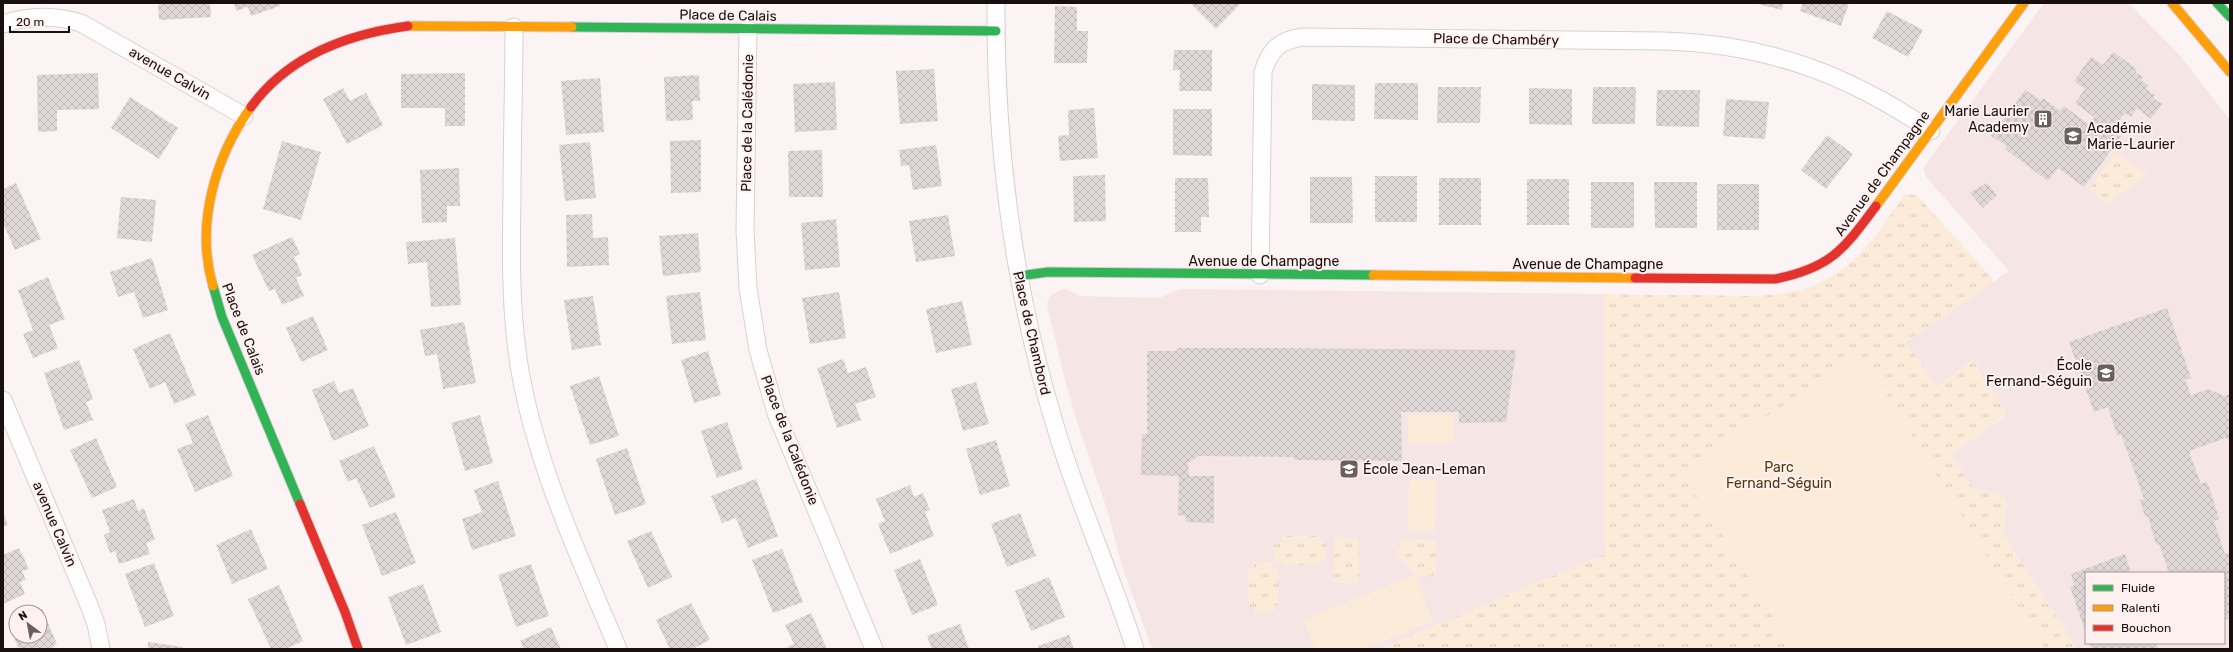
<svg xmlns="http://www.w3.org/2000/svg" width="2233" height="652" font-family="Rubik,sans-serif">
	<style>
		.built { fill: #f6e5e5; fill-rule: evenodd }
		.grass { fill: url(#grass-tufts) }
		.pitch { fill: #fcebd8 }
		.building { fill: url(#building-cross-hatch) }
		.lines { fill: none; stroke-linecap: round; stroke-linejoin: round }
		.street-casing { stroke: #d9d0d0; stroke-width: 19 }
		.fast-casing { stroke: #d9d0d0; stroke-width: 11 }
		.slow-casing { stroke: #d9d0d0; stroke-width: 11 }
		.jam-casing { stroke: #d9d0d0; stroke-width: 11 }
		.street { stroke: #fffdfd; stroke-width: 17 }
		.fast { stroke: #30b455; stroke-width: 9 }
		.slow { stroke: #ff9f0a; stroke-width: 9 }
		.jam { stroke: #e5322d; stroke-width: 9 }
		.labels { text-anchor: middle; stroke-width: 4; stroke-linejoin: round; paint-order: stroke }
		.street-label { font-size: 14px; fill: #1a0f0f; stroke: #fff1f0 }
		.poi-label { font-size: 14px; fill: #1a0f0f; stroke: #fff1f0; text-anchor: end }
		.park-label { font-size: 14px; fill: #54380a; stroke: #fff1f0 }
	</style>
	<defs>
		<pattern id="grass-tufts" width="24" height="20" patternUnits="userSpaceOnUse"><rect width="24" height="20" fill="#fcebd8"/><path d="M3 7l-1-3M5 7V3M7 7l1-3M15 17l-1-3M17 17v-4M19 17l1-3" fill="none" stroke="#d7c8b8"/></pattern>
		<pattern id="building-cross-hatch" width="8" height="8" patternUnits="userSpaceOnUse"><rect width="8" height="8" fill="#e0d7d9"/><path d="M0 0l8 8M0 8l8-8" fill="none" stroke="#c0b7b9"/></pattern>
	</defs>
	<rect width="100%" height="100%" fill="#fcf4f4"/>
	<path class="built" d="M 2044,3 L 2129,3 L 2182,58 L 2230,120 L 2230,649 L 2077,649 L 2003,534 L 2007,504 L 2002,495 L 1973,488 L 1951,454 L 2007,415 L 1973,360 L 1937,387 L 1906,342 L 2009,271 L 1926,177 L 1923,168 ZM 2086,573 L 2224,573 L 2224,643 L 2086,643 Z
		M 1064,288 L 1079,296 L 1159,298 L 1180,289 L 1604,294 L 1605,554 L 1380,649 L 1152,649 L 1121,563 L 1107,509 L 1077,422 L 1065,380 L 1047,305 L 1049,297 Z"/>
	<path class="grass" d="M 2115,152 L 2148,175 L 2107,204 L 2089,190 Z
		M 1909,194 L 1917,196 L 1924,203 L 1992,278 L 1993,282 L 1906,342 L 1937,386 L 1973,360 L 2007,414 L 1951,454 L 1973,488 L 2002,495 C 2010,508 2005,520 2004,534 L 2077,649 L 1380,649 L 1605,554 L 1604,294 C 1637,295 1671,295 1704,295 C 1759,296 1807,301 1851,262 C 1873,243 1887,218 1904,195 Z
		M 1282,536 L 1320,536 L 1320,542 L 1326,542 L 1325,560 L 1319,560 L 1319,565 L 1282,565 L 1282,561 L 1275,561 L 1274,542 L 1282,542 Z
		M 1358,538 L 1359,583 L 1334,583 L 1334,539 Z
		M 1402,539 L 1436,540 L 1436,573 L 1431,577 L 1415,575 L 1397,554 Z
		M 1254,562 L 1273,562 L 1273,568 L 1278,568 L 1278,605 L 1273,606 L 1273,613 L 1254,613 L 1254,607 L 1249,607 L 1248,568 L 1254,568 Z"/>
	<path class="pitch" d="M 1862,356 L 2045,649 L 1793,649 L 1681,470 Z
		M 1408,415 L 1454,415 L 1454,443 L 1408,443 Z
		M 1409,480 L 1436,480 L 1435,531 L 1408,531 Z
		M 1415,575 L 1433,621 L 1364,649 L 1315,649 L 1303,620 Z"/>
	<path class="building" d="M 158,3 L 210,3 L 211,17 L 159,20 Z
		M 234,3 L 279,3 L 280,6 L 251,16 L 248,7 L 236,11 Z
		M 1190,3 L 1241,3 L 1216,29 Z
		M 1753,3 L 1783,3 L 1782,10 Z
		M 1803,3 L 1849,3 L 1841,26 L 1800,11 Z
		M 1055,6 L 1077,7 L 1077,31 L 1088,31 L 1087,63 L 1054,63 Z
		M 1887,11 L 1923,30 L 1908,57 L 1872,38 Z
		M 1174,50 L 1212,50 L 1212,91 L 1179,91 L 1180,70 L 1173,70 Z
		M 2113,52 L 2137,69 L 2135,72 L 2143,77 L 2141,80 L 2149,86 L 2146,89 L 2155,95 L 2153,98 L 2162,104 L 2151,119 L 2137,108 L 2131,117 L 2125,113 L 2112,131 L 2121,137 L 2084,187 L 2058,168 L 2048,181 L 2005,149 L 2007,146 L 1991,136 L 2025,90 L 2041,101 L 2043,98 L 2060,111 L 2064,106 L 2088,124 L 2094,117 L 2075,103 L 2085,89 L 2074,81 L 2091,57 L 2103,65 Z
		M 934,69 L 938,121 L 900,124 L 896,71 Z
		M 98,73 L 99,109 L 57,110 L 57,131 L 38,132 L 37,75 Z
		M 465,73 L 465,126 L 445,126 L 445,108 L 401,108 L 401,74 Z
		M 699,75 L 700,101 L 692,101 L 693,120 L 666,121 L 664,77 Z
		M 600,78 L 604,132 L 566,135 L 561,81 Z
		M 835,82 L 837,130 L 795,132 L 793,84 Z
		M 1375,83 L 1418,83 L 1418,120 L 1374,119 Z
		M 1312,84 L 1355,85 L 1355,121 L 1312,120 Z
		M 1438,87 L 1481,87 L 1480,123 L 1437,123 Z
		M 1593,87 L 1636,87 L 1635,124 L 1592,124 Z
		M 343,88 L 350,101 L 366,93 L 383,125 L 347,144 L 323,99 Z
		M 1529,88 L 1572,89 L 1572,125 L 1529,124 Z
		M 1657,90 L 1700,90 L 1699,127 L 1656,126 Z
		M 130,97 L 178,128 L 159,159 L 111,128 Z
		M 1726,99 L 1769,102 L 1765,139 L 1723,136 Z
		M 1094,108 L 1098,158 L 1060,161 L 1058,136 L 1069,135 L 1068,110 Z
		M 1173,109 L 1212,109 L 1212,156 L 1173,155 Z
		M 1827,135 L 1853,154 L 1826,189 L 1801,170 Z
		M 701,140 L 701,192 L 671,193 L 670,141 Z
		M 282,141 L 321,152 L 301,220 L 263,209 Z
		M 590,142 L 596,198 L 565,201 L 559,145 Z
		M 936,145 L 942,186 L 913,190 L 909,165 L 901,166 L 899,150 Z
		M 822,150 L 823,197 L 789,197 L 788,151 Z
		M 459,168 L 460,206 L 447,206 L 447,222 L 422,223 L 420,170 Z
		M 1105,175 L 1106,221 L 1074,222 L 1073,176 Z
		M 1375,176 L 1417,176 L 1417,222 L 1375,222 Z
		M 1310,177 L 1352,177 L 1353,223 L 1310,223 Z
		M 1175,178 L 1208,178 L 1209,217 L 1201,217 L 1201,232 L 1175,232 Z
		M 1439,178 L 1481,178 L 1481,225 L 1439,225 Z
		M 1527,179 L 1569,179 L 1569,225 L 1527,225 Z
		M 1591,182 L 1634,182 L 1634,228 L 1591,228 Z
		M 1654,182 L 1697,182 L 1697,228 L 1655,228 Z
		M 16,183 L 41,239 L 15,250 L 3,223 L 3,189 Z
		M 1987,183 L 1997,195 L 1983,208 L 1970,193 Z
		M 1717,184 L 1759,184 L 1759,230 L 1717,230 Z
		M 121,197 L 156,200 L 152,242 L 117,238 Z
		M 592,214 L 593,238 L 608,237 L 609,265 L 567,267 L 566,215 Z
		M 948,215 L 955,256 L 916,262 L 909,221 Z
		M 836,219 L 840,267 L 805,270 L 801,223 Z
		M 698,233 L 701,272 L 663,276 L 659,236 Z
		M 292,237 L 300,254 L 294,257 L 302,275 L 296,278 L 304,296 L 282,305 L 275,289 L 269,291 L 252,255 Z
		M 455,238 L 461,305 L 431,307 L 427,262 L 408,264 L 406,242 Z
		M 152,258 L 168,310 L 143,318 L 134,292 L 118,297 L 110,272 Z
		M 48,277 L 65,319 L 49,325 L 58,348 L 33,358 L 23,334 L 33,330 L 18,290 Z
		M 700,292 L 706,340 L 672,344 L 666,296 Z
		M 839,292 L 846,338 L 810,344 L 802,298 Z
		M 593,296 L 601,345 L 572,350 L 564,300 Z
		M 962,301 L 972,345 L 936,353 L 926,309 Z
		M 2167,308 L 2191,378 L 2185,380 L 2191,395 L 2209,389 L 2224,396 L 2230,394 L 2230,439 L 2227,440 L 2226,438 L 2189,451 L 2201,484 L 2207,482 L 2213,499 L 2219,519 L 2214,521 L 2225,554 L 2230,552 L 2230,618 L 2224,621 L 2224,573 L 2169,573 L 2159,544 L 2156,545 L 2148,516 L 2145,517 L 2140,500 L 2144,499 L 2121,434 L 2117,435 L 2108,407 L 2094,412 L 2069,342 Z
		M 313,316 L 328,350 L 301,362 L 286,328 Z
		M 464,322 L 476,383 L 443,389 L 437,354 L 425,356 L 420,330 Z
		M 170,333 L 196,395 L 174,404 L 165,382 L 150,389 L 133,349 Z
		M 1177,348 L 1265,348 L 1516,350 L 1506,422 L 1459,423 L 1459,412 L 1401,412 L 1402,461 L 1295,460 L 1294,457 L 1199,456 L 1188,463 L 1189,476 L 1214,476 L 1214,523 L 1186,522 L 1185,516 L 1178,515 L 1179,476 L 1141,475 L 1142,434 L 1147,434 L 1147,351 L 1177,351 Z
		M 708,351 L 721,395 L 694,403 L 681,360 Z
		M 843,359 L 848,373 L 866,367 L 876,397 L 855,404 L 861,420 L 837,428 L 817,368 Z
		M 79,360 L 93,399 L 86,402 L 93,420 L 64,430 L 44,373 Z
		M 599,376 L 619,436 L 590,445 L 570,386 Z
		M 334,381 L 339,393 L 353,388 L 369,426 L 333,441 L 312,390 Z
		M 976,382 L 989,424 L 963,431 L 951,389 Z
		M 208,415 L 233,476 L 195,492 L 177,449 L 193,443 L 185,424 Z
		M 480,415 L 493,463 L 465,471 L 451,423 Z
		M 727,422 L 743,469 L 717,478 L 701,431 Z
		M 96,438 L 117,487 L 92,498 L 70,450 Z
		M 996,440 L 1010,486 L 980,495 L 966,449 Z
		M 374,446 L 396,497 L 370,508 L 356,478 L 348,482 L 339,461 Z
		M 627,448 L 646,504 L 615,515 L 596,459 Z
		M 756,479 L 778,536 L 748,548 L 736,518 L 722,523 L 711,496 Z
		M 498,481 L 516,536 L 472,550 L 462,519 L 482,512 L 474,490 Z
		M 910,485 L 914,497 L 923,493 L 930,510 L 925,512 L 934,536 L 890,554 L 878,524 L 885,521 L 876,499 Z
		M 134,499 L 138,511 L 144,508 L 155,540 L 146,543 L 150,554 L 119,564 L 115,551 L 110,553 L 104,535 L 110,532 L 102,510 Z
		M 3,512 L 8,525 L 3,527 Z
		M 396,512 L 416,563 L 382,576 L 362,525 Z
		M 1020,513 L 1036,556 L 1007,567 L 991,524 Z
		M 251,529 L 268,569 L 232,584 L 216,545 Z
		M 651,531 L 672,577 L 648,588 L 627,541 Z
		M 19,548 L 29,569 L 22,571 L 26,580 L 20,582 L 25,594 L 3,604 L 3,555 Z
		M 782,549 L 803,602 L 773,613 L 752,560 Z
		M 2125,554 L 2131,573 L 2086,573 L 2086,633 L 2070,587 L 2074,585 L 2071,574 Z
		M 920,559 L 938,605 L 912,615 L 894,570 Z
		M 154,563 L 174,616 L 145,627 L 125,574 Z
		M 531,564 L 549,616 L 516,627 L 498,575 Z
		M 1049,577 L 1065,617 L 1031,631 L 1015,591 Z
		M 423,584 L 441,632 L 406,645 L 388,597 Z
		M 279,585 L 303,641 L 285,649 L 271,649 L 248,599 Z
		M 691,603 L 710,640 L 692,649 L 670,649 L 656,620 Z
		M 42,609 L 57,644 L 53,646 L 54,649 L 19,649 L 8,623 L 16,620 L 16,636 L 40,636 L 40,612 L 34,612 Z
		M 811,613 L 827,649 L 783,649 L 794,644 L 785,625 Z
		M 960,624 L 969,649 L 932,649 L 927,636 Z
		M 551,627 L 561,649 L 524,649 L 520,641 Z
		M 1069,635 L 1074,649 L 1039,649 L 1038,646 Z
		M 148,642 L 183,647 L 183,649 L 148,649 Z
		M 2089,643 L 2156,643 L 2158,649 L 2092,649 Z"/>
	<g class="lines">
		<g class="street-casing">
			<path id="street" d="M 996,3 C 995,148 1014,293 1057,432 C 1079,505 1112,576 1135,649
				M 3,24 C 30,15 55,15 81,23 L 244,116
				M 514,27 C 514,83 512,139 512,194 C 511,253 510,312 520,371 C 537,468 580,558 618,649
				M 748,29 L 745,230 L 748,288 L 758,350 L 776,413 L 874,649
				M 1260,275 L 1263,72 C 1270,49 1280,40 1303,37 L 1664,41 C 1766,44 1848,74 1931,131
				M 3,400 L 89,605 L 96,624 L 101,649"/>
		</g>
		<g class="fast-casing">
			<path id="fast" d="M 2217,3 L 2230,17
				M 572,27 L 996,31
				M 1019,276 L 1048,272 L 1373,275
				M 213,286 L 222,317 L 300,504"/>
		</g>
		<g class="slow-casing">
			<path id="slow" d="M 2172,3 L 2230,72
				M 408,26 L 572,27
				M 1876,206 L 2024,3
				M 1373,275 L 1635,278
				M 213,286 C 195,225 215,157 251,107"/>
		</g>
		<g class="jam-casing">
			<path id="jam" d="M 251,107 C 288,56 348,34 408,26
				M 1635,278 L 1775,279 C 1831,268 1844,249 1876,206
				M 300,504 L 345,612 L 358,649"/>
		</g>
		<use href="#street" class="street"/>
		<use href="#fast" class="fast"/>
		<use href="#slow" class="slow"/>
		<use href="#jam" class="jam"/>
	</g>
	<defs>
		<g id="building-square" transform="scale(1)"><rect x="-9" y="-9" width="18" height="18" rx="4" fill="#695f5f" stroke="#fff1f0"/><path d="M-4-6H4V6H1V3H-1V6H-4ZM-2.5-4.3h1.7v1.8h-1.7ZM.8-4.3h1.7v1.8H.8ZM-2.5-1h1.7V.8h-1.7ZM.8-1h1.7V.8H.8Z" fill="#fff"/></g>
		<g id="school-square" transform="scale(1)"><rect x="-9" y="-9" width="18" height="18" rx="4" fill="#695f5f" stroke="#fff1f0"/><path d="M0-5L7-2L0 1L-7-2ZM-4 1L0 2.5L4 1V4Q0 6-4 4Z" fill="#fff"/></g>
	</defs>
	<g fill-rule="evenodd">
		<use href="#building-square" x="2043" y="119"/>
		<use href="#school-square" x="2073" y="136"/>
		<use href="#school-square" x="2106" y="373"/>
		<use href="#school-square" x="1349" y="469"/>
	</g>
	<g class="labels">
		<g class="street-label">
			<text transform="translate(728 15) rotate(1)" y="5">Place de Calais</text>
			<text transform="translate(1496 39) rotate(1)" y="5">Place de Chambéry</text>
			<text transform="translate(170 73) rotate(30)" y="5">avenue Calvin</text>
			<text transform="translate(747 123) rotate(-89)" y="5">Place de la Calédonie</text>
			<text transform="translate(1882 173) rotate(-54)" y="5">Avenue de Champagne</text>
			<text x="1264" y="266">Avenue de Champagne</text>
			<text x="1588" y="269">Avenue de Champagne</text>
			<text transform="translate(244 329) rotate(69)" y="5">Place de Calais</text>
			<text transform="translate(1032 333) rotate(77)" y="5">Place de Chambord</text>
			<text transform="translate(790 440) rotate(69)" y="5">Place de la Calédonie</text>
			<text transform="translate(55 524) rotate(67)" y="5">avenue Calvin</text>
		</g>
		<g class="poi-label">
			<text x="2029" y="116">Marie Laurier<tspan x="2029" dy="16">Academy</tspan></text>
			<text x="2087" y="133" text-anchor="start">Académie<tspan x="2087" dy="16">Marie-Laurier</tspan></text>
			<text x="2092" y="370">École<tspan x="2092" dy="16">Fernand-Séguin</tspan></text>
			<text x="1363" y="474" text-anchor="start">École Jean-Leman</text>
		</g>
		<g class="park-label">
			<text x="1779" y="472">Parc<tspan x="1779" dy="16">Fernand-Séguin</tspan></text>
		</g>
	</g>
	<rect width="2233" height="652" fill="none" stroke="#1a0f0f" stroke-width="8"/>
	<rect x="2085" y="572" width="140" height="72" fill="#fff1f0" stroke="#a39796"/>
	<rect x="2093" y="585" width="20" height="6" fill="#30b455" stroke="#a39796"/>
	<text x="2121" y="592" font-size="12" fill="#1a0f0f">Fluide</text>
	<rect x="2093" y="605" width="20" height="6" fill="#ff9f0a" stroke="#a39796"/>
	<text x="2121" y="612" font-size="12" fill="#1a0f0f">Ralenti</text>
	<rect x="2093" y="625" width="20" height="6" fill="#e5322d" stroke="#a39796"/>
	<text x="2121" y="632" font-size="12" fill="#1a0f0f">Bouchon</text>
	<g transform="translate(28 624) rotate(328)"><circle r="19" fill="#fff1f0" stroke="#a39796"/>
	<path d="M0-3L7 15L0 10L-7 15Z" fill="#695f5f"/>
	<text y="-6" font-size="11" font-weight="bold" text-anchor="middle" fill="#1a0f0f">N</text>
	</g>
	<path d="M10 26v6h59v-6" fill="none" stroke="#1a0f0f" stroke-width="2"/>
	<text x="16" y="26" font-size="12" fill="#1a0f0f" stroke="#fff1f0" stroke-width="3" paint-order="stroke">20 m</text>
</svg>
